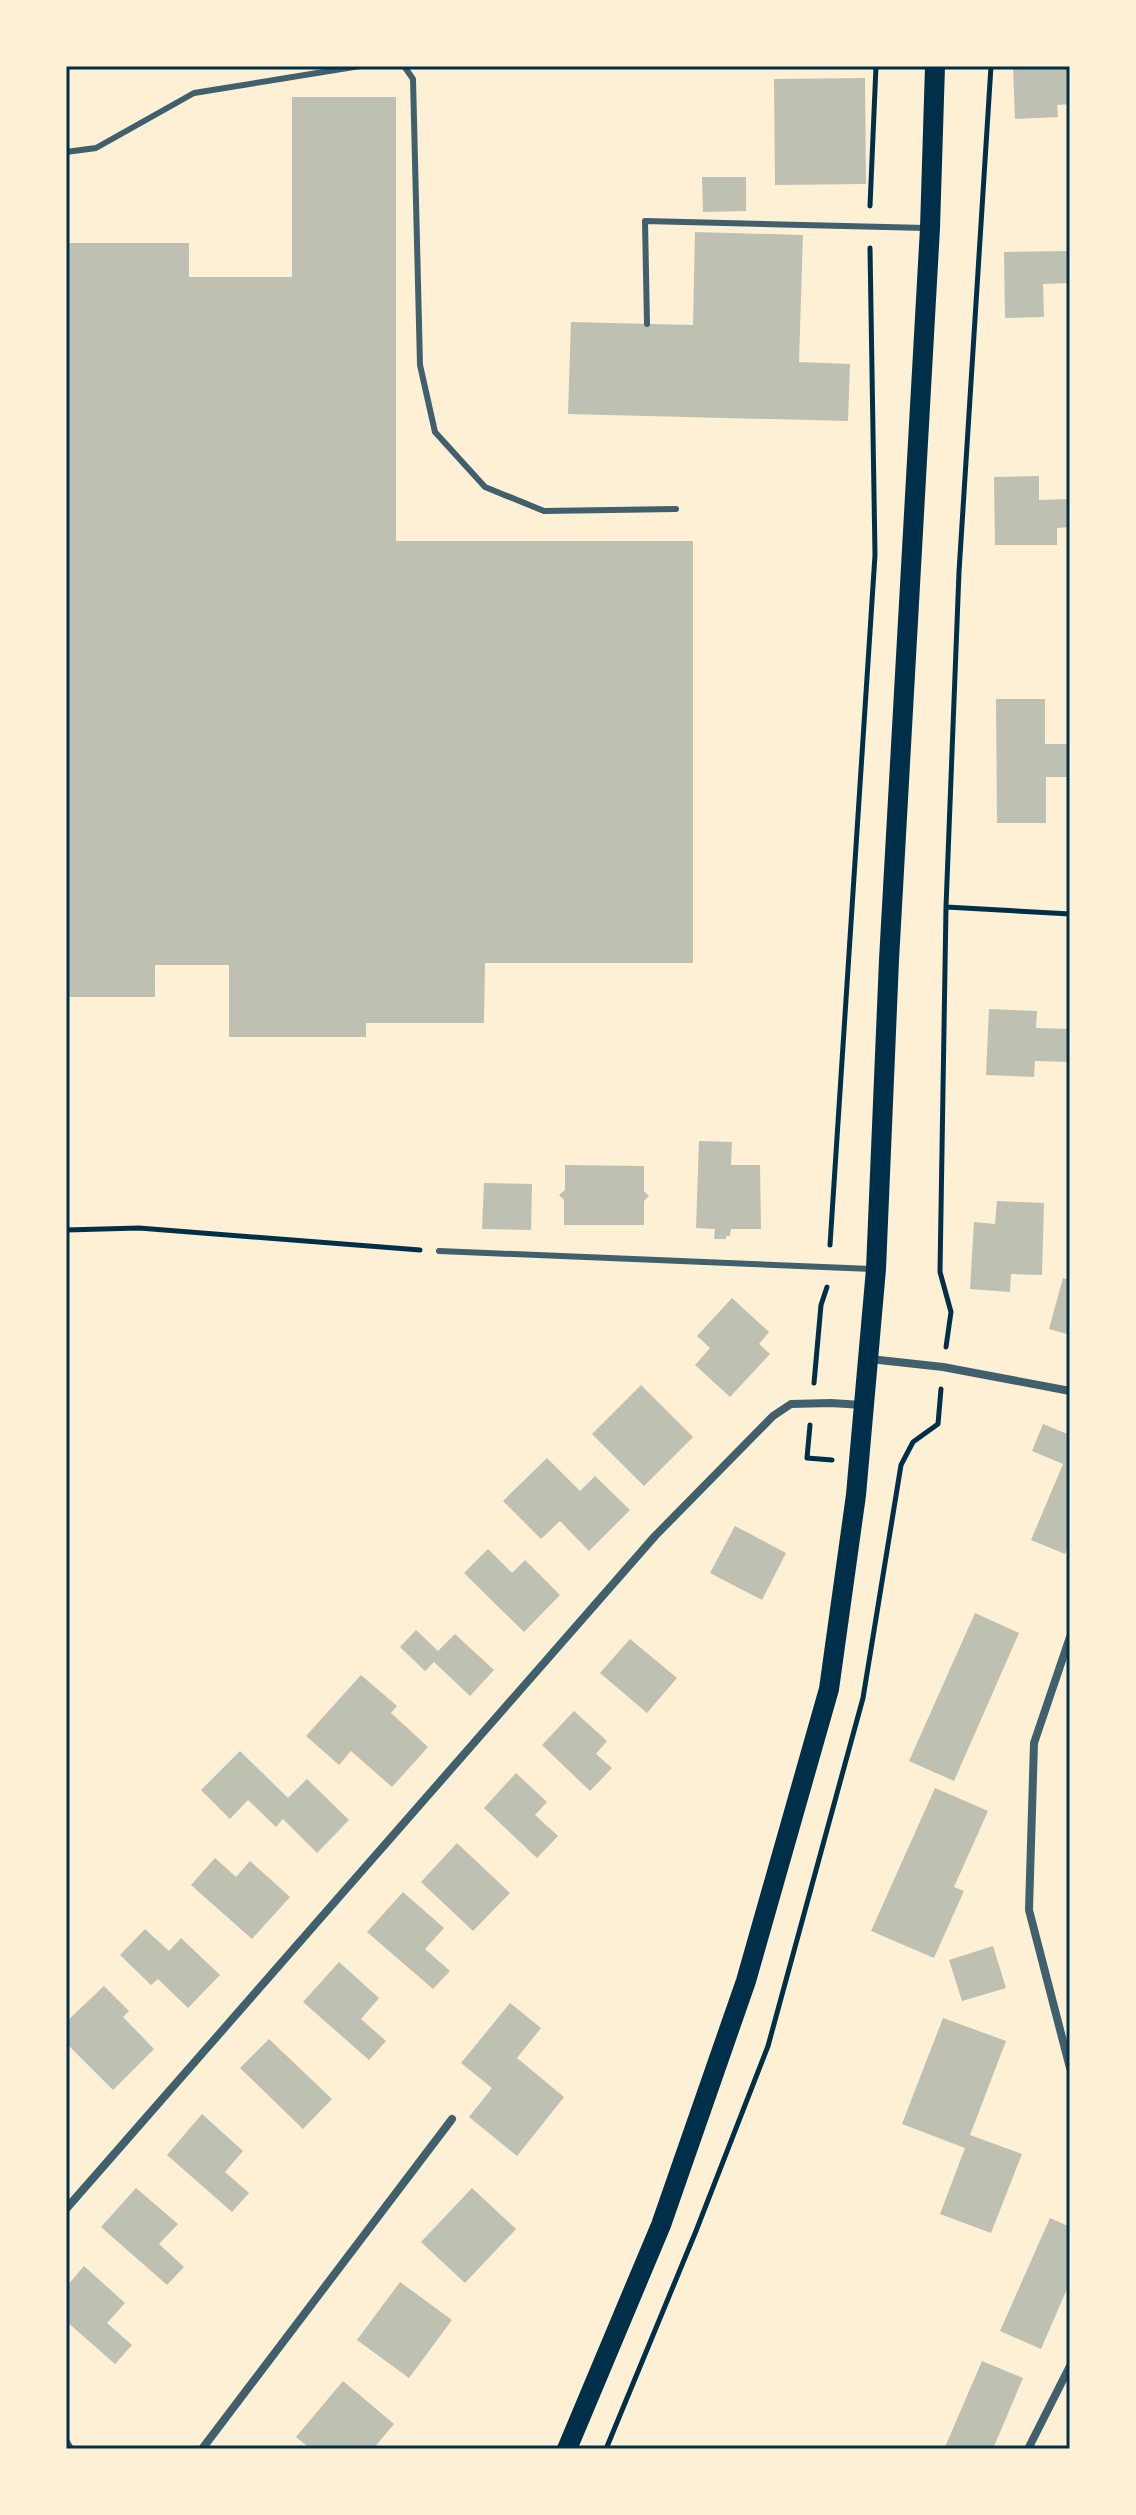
<svg xmlns="http://www.w3.org/2000/svg" width="1136" height="2515" font-family="'Times New Roman',serif">
	<style>
		.building { fill: #bec0b2 }
		.lines { fill: none; stroke-linecap: round; stroke-linejoin: round }
		.path { stroke: #003049; stroke-width: 5 }
		.service { stroke: #3f606c; stroke-width: 6 }
		.minor { stroke: #3f606c; stroke-width: 8 }
		.primary { stroke: #003049; stroke-width: 20 }
		.neatline { fill: none; stroke: #003049; stroke-width: 3 }
	</style>
	<rect width="100%" height="100%" fill="#fdf0d5"/>
	<path class="building" d="M 1013,66 L 1070,66 L 1070,104 L 1057,105 L 1058,117 L 1015,119 Z
		M 865,78 L 866,184 L 775,185 L 774,79 Z
		M 292,97 L 396,97 L 396,541 L 693,541 L 693,963 L 485,963 L 484,1023 L 366,1023 L 366,1037 L 229,1037 L 229,965 L 155,965 L 155,997 L 66,997 L 66,243 L 189,243 L 189,277 L 292,277 Z
		M 702,177 L 746,177 L 746,211 L 703,212 Z
		M 695,232 L 803,235 L 799,362 L 850,364 L 848,421 L 568,414 L 571,322 L 693,325 Z
		M 1070,251 L 1070,283 L 1043,284 L 1044,317 L 1005,318 L 1004,252 Z
		M 1039,476 L 1039,500 L 1070,499 L 1070,527 L 1057,528 L 1057,545 L 995,545 L 994,477 Z
		M 996,699 L 1045,699 L 1045,744 L 1070,744 L 1070,777 L 1046,777 L 1046,823 L 997,823 Z
		M 989,1009 L 1037,1011 L 1036,1028 L 1070,1029 L 1070,1062 L 1035,1061 L 1034,1077 L 986,1075 Z
		M 699,1141 L 732,1142 L 731,1165 L 760,1165 L 761,1229 L 731,1229 L 730,1236 L 726,1236 L 726,1239 L 714,1239 L 715,1229 L 696,1228 Z
		M 565,1165 L 644,1166 L 644,1191 L 649,1196 L 644,1201 L 644,1225 L 564,1225 L 564,1200 L 559,1195 L 565,1190 Z
		M 484,1183 L 532,1184 L 531,1230 L 482,1229 Z
		M 997,1201 L 1044,1203 L 1042,1275 L 1011,1274 L 1010,1292 L 970,1289 L 974,1222 L 995,1224 Z
		M 1063,1278 L 1070,1280 L 1070,1335 L 1049,1329 Z
		M 732,1298 L 769,1332 L 759,1344 L 770,1354 L 730,1397 L 695,1365 L 710,1348 L 697,1336 Z
		M 641,1385 L 693,1437 L 644,1486 L 592,1434 Z
		M 1043,1424 L 1070,1435 L 1070,1542 L 1065,1554 L 1031,1540 L 1063,1464 L 1032,1451 Z
		M 547,1458 L 580,1491 L 595,1476 L 630,1510 L 589,1551 L 560,1521 L 541,1539 L 503,1501 Z
		M 735,1526 L 786,1553 L 762,1600 L 710,1573 Z
		M 488,1549 L 512,1573 L 525,1560 L 560,1595 L 524,1632 L 464,1573 Z
		M 975,1613 L 1019,1633 L 954,1781 L 909,1761 Z
		M 416,1630 L 438,1651 L 455,1634 L 494,1670 L 470,1696 L 434,1662 L 425,1671 L 400,1647 Z
		M 630,1639 L 677,1678 L 647,1713 L 600,1673 Z
		M 361,1675 L 397,1706 L 391,1713 L 428,1747 L 392,1787 L 351,1751 L 339,1765 L 306,1736 Z
		M 574,1711 L 607,1741 L 596,1754 L 612,1768 L 590,1791 L 542,1745 Z
		M 240,1751 L 288,1798 L 307,1779 L 349,1820 L 317,1853 L 283,1819 L 276,1827 L 248,1800 L 230,1819 L 201,1790 Z
		M 516,1773 L 547,1802 L 535,1815 L 558,1836 L 537,1858 L 484,1808 Z
		M 935,1788 L 988,1811 L 954,1887 L 964,1891 L 934,1958 L 871,1931 Z
		M 457,1843 L 510,1893 L 473,1931 L 421,1882 Z
		M 215,1858 L 236,1877 L 250,1861 L 290,1897 L 252,1939 L 191,1885 Z
		M 403,1892 L 444,1928 L 425,1949 L 450,1971 L 433,1989 L 367,1932 Z
		M 145,1929 L 169,1951 L 181,1938 L 220,1975 L 188,2008 L 158,1979 L 151,1985 L 120,1955 Z
		M 993,1946 L 1006,1988 L 962,2001 L 949,1960 Z
		M 339,1962 L 379,1998 L 361,2019 L 386,2041 L 369,2060 L 303,2002 Z
		M 104,1986 L 129,2011 L 123,2017 L 154,2049 L 113,2090 L 66,2043 L 66,2022 Z
		M 510,2003 L 541,2028 L 517,2058 L 564,2097 L 517,2156 L 469,2117 L 492,2088 L 461,2063 Z
		M 943,2018 L 1006,2041 L 970,2135 L 1022,2154 L 991,2233 L 940,2214 L 965,2148 L 902,2124 Z
		M 269,2039 L 332,2099 L 303,2129 L 240,2068 Z
		M 202,2114 L 243,2151 L 225,2172 L 249,2193 L 232,2212 L 167,2155 Z
		M 136,2188 L 178,2224 L 159,2244 L 184,2267 L 167,2285 L 101,2227 Z
		M 472,2188 L 516,2229 L 465,2283 L 421,2242 Z
		M 1050,2218 L 1070,2227 L 1070,2282 L 1041,2349 L 1000,2331 Z
		M 84,2266 L 125,2303 L 107,2323 L 132,2345 L 115,2364 L 66,2321 L 66,2287 Z
		M 400,2282 L 452,2320 L 409,2378 L 357,2340 Z
		M 982,2361 L 1023,2378 L 993,2449 L 949,2449 L 945,2447 Z
		M 343,2381 L 394,2424 L 373,2449 L 311,2449 L 296,2437 Z"/>
	<g class="lines">
		<path class="path" d="M 870,206 L 876,66
			M 946,907 L 1070,914
			M 66,1230 L 139,1228 L 420,1250
			M 830,1245 L 875,555 L 870,248
			M 946,1347 L 951,1312 L 940,1272 L 946,907 L 959,572 L 991,66
			M 814,1383 L 821,1305 L 827,1287
			M 810,1425 L 807,1458 L 832,1460
			M 606,2449 L 696,2231 L 768,2046 L 863,1698 L 901,1465 L 913,1442 L 938,1424 L 941,1389"/>
		<path class="service" d="M 404,66 L 413,79 L 420,365 L 435,432 L 485,487 L 544,511 L 676,509
			M 66,152 L 96,148 L 194,93 L 360,66
			M 647,324 L 645,221 L 926,228
			M 439,1251 L 872,1269"/>
		<path class="minor" d="M 870,1359 L 943,1367 L 1070,1391
			M 1070,1637 L 1034,1743 L 1029,1910 L 1070,2068
			M 66,2209 L 655,1536 L 773,1416 L 791,1404 L 831,1403 L 862,1405
			M 66,2442 L 70,2449
			M 202,2449 L 452,2119
			M 1028,2449 L 1070,2366"/>
		<path class="primary" d="M 567,2449 L 661,2225 L 746,1981 L 829,1689 L 856,1495 L 876,1269 L 889,960 L 930,228 L 935,66"/>
	</g>
	<rect width="1136" height="2515" fill="none" stroke="#fdf0d5" stroke-width="136"/>
	<rect x="68" y="68" width="1000" height="2379" class="neatline"/>
</svg>
